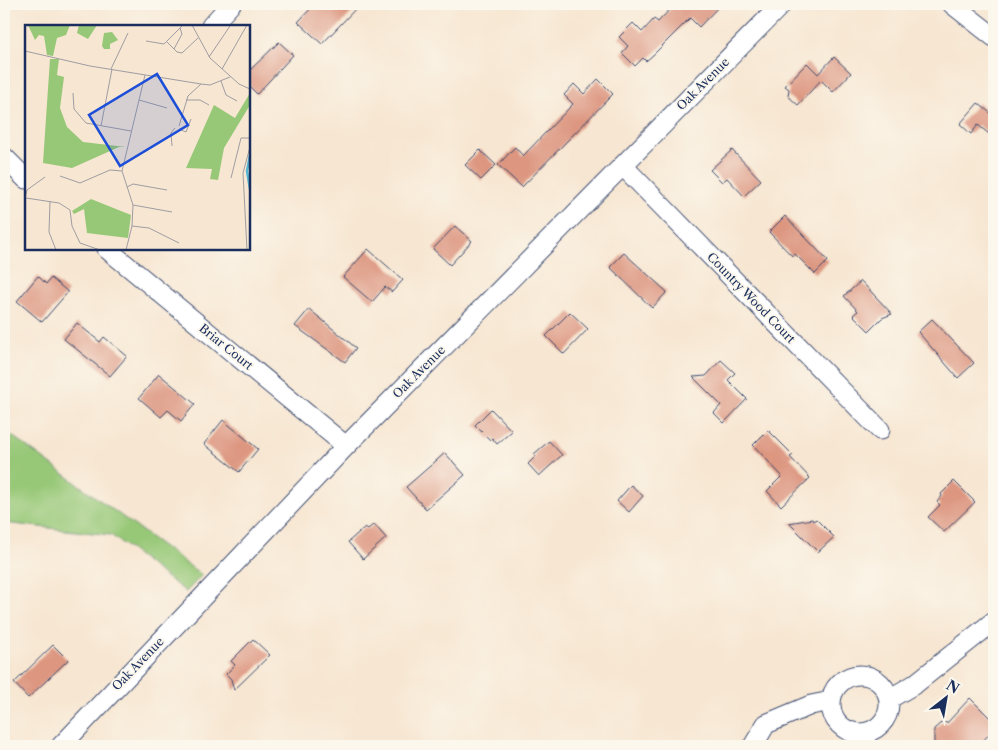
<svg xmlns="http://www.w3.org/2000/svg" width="998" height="750" font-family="'Libre Caslon Text',serif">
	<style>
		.green { fill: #97c877; stroke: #597c6a }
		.building { fill: #dd9781 }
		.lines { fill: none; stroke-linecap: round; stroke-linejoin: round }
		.service-casing { stroke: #3c4a6f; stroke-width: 11 }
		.minor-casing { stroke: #3c4a6f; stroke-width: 21 }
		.service { stroke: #fff; stroke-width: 9 }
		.minor { stroke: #fff; stroke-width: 19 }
		.labels { text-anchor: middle; stroke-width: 4; stroke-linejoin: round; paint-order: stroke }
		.street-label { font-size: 12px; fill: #1b2f5e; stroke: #fbf7ec }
		.inset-river { fill: none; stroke: #55b5d3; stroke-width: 2.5 }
		.inset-road { fill: none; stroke: #9f9da3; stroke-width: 1 }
		.view { fill: #1d4ed8; fill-opacity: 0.15; stroke: #1d4ed8; stroke-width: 2.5 }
		.inset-edge { fill: none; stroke: #1b2f5e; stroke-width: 2.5 }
	</style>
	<rect width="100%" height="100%" fill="#fbf7ec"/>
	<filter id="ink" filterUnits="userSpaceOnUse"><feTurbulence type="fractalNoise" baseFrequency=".02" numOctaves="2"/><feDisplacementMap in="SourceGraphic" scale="10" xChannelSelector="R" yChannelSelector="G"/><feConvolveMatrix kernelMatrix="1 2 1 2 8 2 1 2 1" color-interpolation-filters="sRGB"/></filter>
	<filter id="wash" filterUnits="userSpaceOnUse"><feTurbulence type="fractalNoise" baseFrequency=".0096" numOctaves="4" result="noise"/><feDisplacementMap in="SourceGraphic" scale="20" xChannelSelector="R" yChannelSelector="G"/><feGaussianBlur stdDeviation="1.12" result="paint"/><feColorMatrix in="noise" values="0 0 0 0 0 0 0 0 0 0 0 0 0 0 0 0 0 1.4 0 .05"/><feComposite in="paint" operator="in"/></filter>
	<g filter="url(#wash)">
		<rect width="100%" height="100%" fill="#f7e6d1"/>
		<path class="green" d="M 4,430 L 202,575 L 186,592 L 111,535 L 4,523 Z"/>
		<g id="blocks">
			<path class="building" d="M 315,4 L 360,4 L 322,44 L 298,22 Z
				M 675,4 L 721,4 L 699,27 L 690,18 L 654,54 L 646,61 L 643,58 L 635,66 L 622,53 L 628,46 L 619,37 L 633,23 L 642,32 L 654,19 L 658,22 Z
				M 279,42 L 293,55 L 257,94 L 249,86 L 249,71 Z
				M 834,57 L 851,73 L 833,92 L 821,80 L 798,105 L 788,96 L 789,89 L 785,86 L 807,63 L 818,74 Z
				M 598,79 L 613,94 L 522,187 L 498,165 L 515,147 L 523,156 L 573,104 L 564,95 L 574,84 L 584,94 Z
				M 978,103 L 994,116 L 994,138 L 978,125 L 971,134 L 960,124 Z
				M 480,150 L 496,165 L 481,180 L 465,165 Z
				M 732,150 L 761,180 L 744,196 L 727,178 L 722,182 L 710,170 Z
				M 785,216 L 828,261 L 815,274 L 795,254 L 792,256 L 769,232 Z
				M 455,226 L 472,241 L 450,265 L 433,249 Z
				M 368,249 L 403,280 L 392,292 L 385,287 L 372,302 L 343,277 Z
				M 624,253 L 667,292 L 652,308 L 610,267 Z
				M 38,276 L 46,284 L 51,278 L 68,292 L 42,322 L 17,301 Z
				M 861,281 L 892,314 L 882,318 L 869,331 L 853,315 L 858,311 L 844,296 Z
				M 309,309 L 356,348 L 345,362 L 295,326 Z
				M 570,312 L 588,329 L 564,354 L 546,336 Z
				M 932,319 L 974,363 L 958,378 L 918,332 Z
				M 77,323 L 100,342 L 104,337 L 127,356 L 110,376 L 64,339 Z
				M 721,360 L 735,373 L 728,380 L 747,399 L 724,423 L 714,413 L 721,405 L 693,377 L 706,376 Z
				M 159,374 L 195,404 L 181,421 L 168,410 L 161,417 L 139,398 Z
				M 491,409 L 512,431 L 497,444 L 492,438 L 490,440 L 475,425 Z
				M 223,420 L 258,449 L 239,472 L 204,444 Z
				M 768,430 L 793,455 L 790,457 L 810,478 L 781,506 L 767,491 L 782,476 L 753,445 Z
				M 549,441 L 562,455 L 539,476 L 528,464 L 536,456 L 534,454 Z
				M 445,453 L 465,475 L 426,509 L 406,487 Z
				M 954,481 L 975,502 L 944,532 L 928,517 L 940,505 L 937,502 L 942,496 L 941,494 Z
				M 631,485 L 643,496 L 629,512 L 617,501 Z
				M 812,519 L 813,521 L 816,519 L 834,537 L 818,552 L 789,523 Z
				M 374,524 L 386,538 L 363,559 L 348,542 L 365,527 L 368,529 Z
				M 253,639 L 270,655 L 234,690 L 231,679 L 226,674 L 235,665 L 231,661 Z
				M 53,645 L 68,660 L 28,698 L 14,683 Z
				M 970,698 L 994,722 L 994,729 L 979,745 L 934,746 L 934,729 L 942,722 L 947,723 Z"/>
		</g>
	</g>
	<g filter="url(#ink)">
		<use href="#blocks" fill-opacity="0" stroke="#3c4a6f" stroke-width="1"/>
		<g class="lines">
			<g class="service-casing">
				<path id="service" d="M 869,732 L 871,746"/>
			</g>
			<g class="minor-casing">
				<path id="minor" d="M 952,4 L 994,37
					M 211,26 L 231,4
					M 4,157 L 26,179
					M 623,166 L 880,430
					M 107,249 L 346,446
					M831 704a29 29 0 1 1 58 0a29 29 0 1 1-58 0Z
					M 889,699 L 915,684 L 994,621
					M 61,746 L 346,446 L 782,4
					M 753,746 L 766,724 L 811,705 L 831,701"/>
			</g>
			<use href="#service" class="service"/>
			<use href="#minor" class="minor"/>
		</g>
	</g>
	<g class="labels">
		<g class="street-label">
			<text transform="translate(703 84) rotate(-45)" y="4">Oak Avenue</text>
			<text transform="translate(751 298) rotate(46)" y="4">Country Wood Court</text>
			<text transform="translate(226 347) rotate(39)" y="4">Briar Court</text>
			<text transform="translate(419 372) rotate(-45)" y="4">Oak Avenue</text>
			<text transform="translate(138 664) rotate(-46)" y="4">Oak Avenue</text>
		</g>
	</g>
	<g transform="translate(25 25)">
		<rect width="225" height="225" fill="#f7e6d1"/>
		<path d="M 3,0 L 45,0 L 41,10 L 32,13 L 28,31 L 22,30 L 19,11 L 14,10 L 10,15 ZM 54,0 L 72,0 L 63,14 L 52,8 ZM 87,7 L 93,15 L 85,19 L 85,24 L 79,24 L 77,21 L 79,8 ZM 25,34 L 34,34 L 32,50 L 39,52 L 35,83 L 42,102 L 58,117 L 101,122 L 94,122 L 47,143 L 18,138 ZM 225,68 L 225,80 L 199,123 L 193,155 L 185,154 L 187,144 L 161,143 L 189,80 L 210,93 ZM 66,174 L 106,190 L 103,213 L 62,208 L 59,184 L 49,189 L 47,186 Z" fill="#97c877"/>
		<path class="inset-river" d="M 225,130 L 222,146 L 225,164"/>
		<path class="inset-road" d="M 167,0 L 185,33 L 214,59 L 225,64M 121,16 L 139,19 L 158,0M 142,17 L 152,27 L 157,28 L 173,13M 149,24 L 157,9 L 155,3M 0,26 L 65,41 L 176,59 L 185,60 L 205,52M 184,32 L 205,1M 86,44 L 103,8M 197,44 L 222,0M 196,56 L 201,70 L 212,76M 48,68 L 49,84 L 61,98 L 106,106M 114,75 L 142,83M 161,75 L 175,75 L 184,80M 76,101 L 87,44M 154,101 L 163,71 L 176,59M 154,104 L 161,107 L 166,94M 147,121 L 146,108 L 150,103M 35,151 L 55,158 L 85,145 L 97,146M 206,153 L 216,113 L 225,113M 102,162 L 108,159 L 142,165M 0,173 L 2,165 L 20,152M 1,173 L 34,178 L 45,185 L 47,201 L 55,218 L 75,225M 25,176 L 24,207 L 31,225M 108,180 L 147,187M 107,201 L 124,203 L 154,218M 101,225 L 107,201 L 108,180 L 97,146 L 120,50M 222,225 L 218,148 L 225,122"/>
		<path class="view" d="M 132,49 L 163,100 L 95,141 L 64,90 Z"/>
		<rect width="225" height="225" class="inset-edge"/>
	</g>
	<rect width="998" height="750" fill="none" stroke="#fbf7ec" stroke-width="20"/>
	<g transform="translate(946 698) rotate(31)" stroke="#fbf7ec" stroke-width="4" paint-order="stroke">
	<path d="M0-4L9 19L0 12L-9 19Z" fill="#1b2f5e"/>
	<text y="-8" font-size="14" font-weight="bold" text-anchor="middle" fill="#1b2f5e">N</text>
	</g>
</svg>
